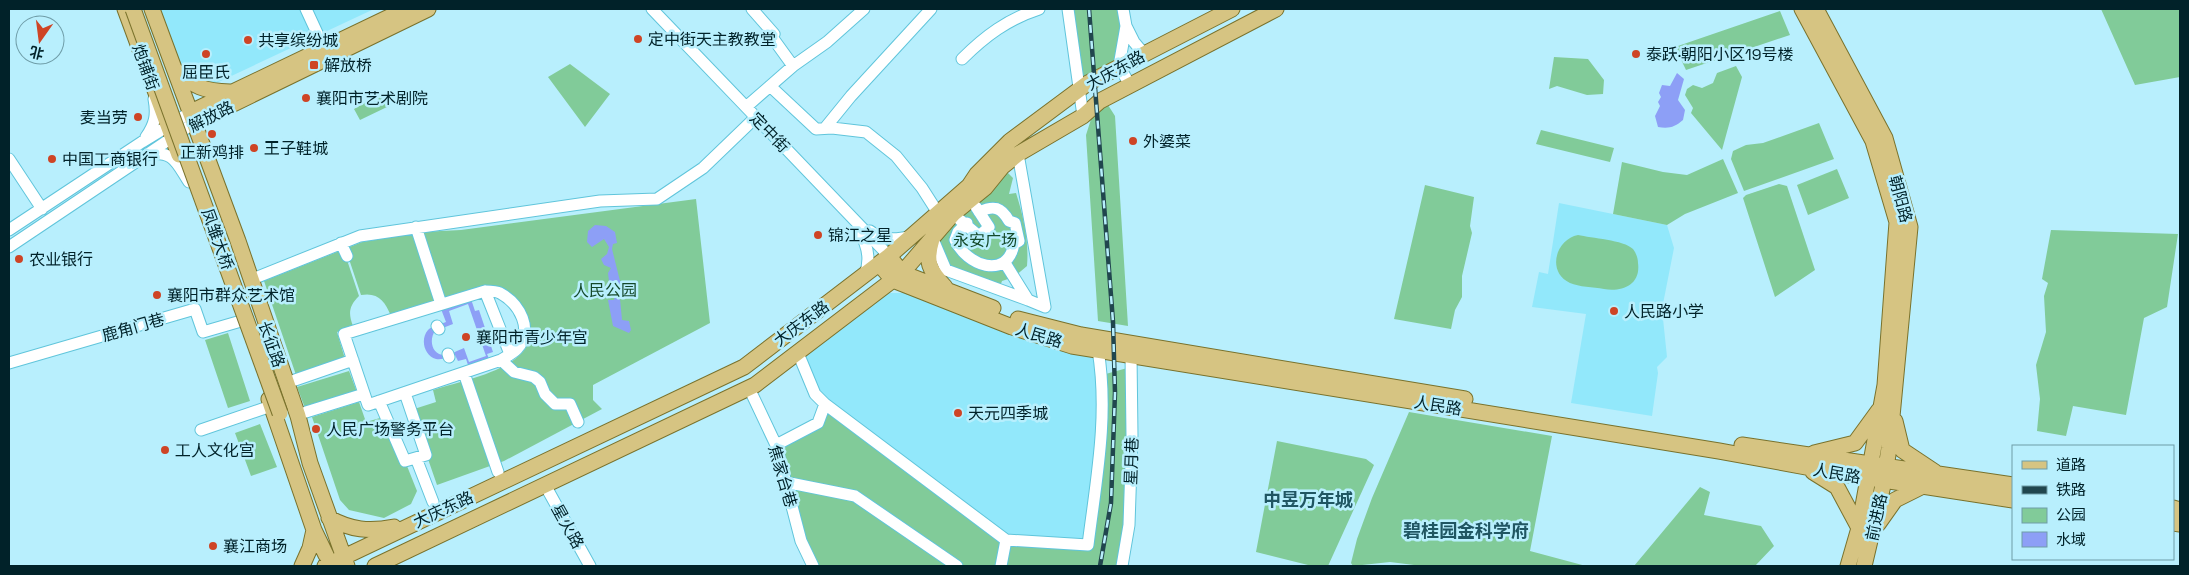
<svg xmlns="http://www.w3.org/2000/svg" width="2189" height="575" font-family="'Space Grotesk','Noto Sans SC',sans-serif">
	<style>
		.built { fill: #92e8fb }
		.green { fill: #81cb99 }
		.water { fill: #8d9ff6; fill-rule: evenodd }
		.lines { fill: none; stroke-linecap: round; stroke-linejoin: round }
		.minor-casing { stroke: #60c5db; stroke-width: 13 }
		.major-casing { stroke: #79722c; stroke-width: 17 }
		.minor { stroke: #fff; stroke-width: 11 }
		.major { stroke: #d6c482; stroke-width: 15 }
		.rail-casing { stroke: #21464e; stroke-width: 4.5 }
		.rail { stroke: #b8effd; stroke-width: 2.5; stroke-dasharray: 8; stroke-linecap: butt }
		.major-bridge-casing { stroke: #79722c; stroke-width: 17; stroke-linecap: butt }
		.major-bridge { stroke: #d6c482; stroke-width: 15 }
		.poi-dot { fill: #ce4425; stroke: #b8effd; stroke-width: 2 }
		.labels { text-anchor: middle; stroke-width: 5; stroke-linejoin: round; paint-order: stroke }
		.poi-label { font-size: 16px; fill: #012229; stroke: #b8effd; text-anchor: start }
		.street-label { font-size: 16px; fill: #012229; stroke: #b8effd }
		.park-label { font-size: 16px; fill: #14492a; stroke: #b8effd }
		.neighbourhood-label { font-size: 18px; font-weight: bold; fill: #205662; stroke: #b8effd }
	</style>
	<rect width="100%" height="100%" fill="#b8effd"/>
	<path class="built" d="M 158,9 L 374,9 L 210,86 L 179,66 Z
		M 1559,203 L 1667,225 L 1674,248 L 1662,309 L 1667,357 L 1657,367 L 1658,373 L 1652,416 L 1571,403 L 1586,314 L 1532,307 L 1539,272 L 1548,274 Z
		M 886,293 L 905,293 L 1098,350 L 1102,370 L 1088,545 L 1006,540 L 825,404 L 798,353 Z"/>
	<path class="green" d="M 1068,9 L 1123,9 L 1119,66 L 1079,90 Z
		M 2101,9 L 2180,9 L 2180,77 L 2135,85 Z
		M 1780,11 L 1790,35 L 1686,70 L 1675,47 Z
		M 1554,57 L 1588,59 L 1604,80 L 1603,94 L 1587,95 L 1557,86 L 1549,89 Z
		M 570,64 L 610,94 L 585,127 L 548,77 Z
		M 1736,66 L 1742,77 L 1722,150 L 1691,113 L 1693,108 L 1685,95 L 1687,89 L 1693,85 L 1702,88 L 1713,83 L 1717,73 Z
		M 380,94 L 387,107 L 360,120 L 354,109 Z
		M 1108,105 L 1115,116 L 1128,326 L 1098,321 L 1086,135 L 1093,113 Z
		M 1819,123 L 1834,159 L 1744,191 L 1731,159 L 1733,151 L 1746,145 L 1763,143 Z
		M 1541,130 L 1614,148 L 1610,162 L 1536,144 Z
		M 1723,159 L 1738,193 L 1685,214 L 1667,225 L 1613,214 L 1622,162 L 1663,172 L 1687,175 Z
		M 1002,167 L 1013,178 L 1009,194 L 1016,193 C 1024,218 1029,241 1027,266 L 1014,277 L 1002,281 L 999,289 L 946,270 L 932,237 Z
		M 1837,169 L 1849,198 L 1808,215 L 1797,185 Z
		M 1779,184 L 1787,186 L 1815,270 L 1775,297 L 1743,198 L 1746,195 Z
		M 1425,185 L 1474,197 L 1470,226 L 1472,233 L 1462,276 L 1462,297 L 1455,310 L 1451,329 L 1394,319 Z
		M 696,199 L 710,323 L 593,385 L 593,400 L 602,409 L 504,461 L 437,485 L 411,410 L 436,402 L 433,390 C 460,381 535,368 530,330 C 528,309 516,300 500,289 L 391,316 C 385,301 378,292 361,295 L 348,256 L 346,257 L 359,296 C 349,306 348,313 353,326 L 337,332 L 345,359 L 296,375 L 264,281 L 362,242 L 422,232 L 461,230 Z
		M 2051,230 L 2178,234 L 2167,307 L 2144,318 L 2126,415 L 2073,406 L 2066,436 L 2037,431 L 2040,399 L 2036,365 L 2046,332 L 2044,296 L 2048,283 L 2042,279 Z
		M 1578,235 C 1591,238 1624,240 1633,249 C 1636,253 1638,258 1638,263 C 1641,285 1622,292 1604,289 C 1593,287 1579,287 1570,283 C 1546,272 1556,239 1578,235 Z
		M 228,333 L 250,401 L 228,408 L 205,340 Z
		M 1131,367 L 1122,566 L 815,566 L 776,445 L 818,423 L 825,404 L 1006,540 L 1088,545 L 1102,375 Z
		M 349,371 L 357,392 L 305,408 L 297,387 Z
		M 359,402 L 366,422 L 387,416 L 417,491 L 411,504 L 384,518 L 349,510 L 340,500 L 312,417 Z
		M 1409,412 L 1552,436 L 1530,551 L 1586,566 L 1422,566 L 1390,562 L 1353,566 L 1351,563 L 1357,539 L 1372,498 Z
		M 260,424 L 277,467 L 251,476 L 235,433 Z
		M 1277,441 L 1366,459 L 1374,465 L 1328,566 L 1312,566 L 1256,552 Z
		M 1700,487 L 1710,492 L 1704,515 L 1761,526 L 1774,546 L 1755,566 L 1634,566 Z"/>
	<path class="water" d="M 1677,73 L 1684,79 L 1678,100 L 1685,110 L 1683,120 C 1675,127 1669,129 1658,127 L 1655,116 L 1660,106 L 1658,102 L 1661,97 L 1659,93 L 1662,85 L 1670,86 Z
		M 595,225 L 606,226 L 615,232 L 617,243 L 613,244 L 612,249 L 620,281 L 626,281 L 626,298 L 620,299 L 622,320 L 629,321 L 631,330 L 629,333 L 613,326 L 608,300 L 614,300 L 615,296 L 611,290 L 613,286 L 609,281 L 608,273 L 611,268 L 604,265 L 601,259 L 607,254 L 609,247 L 604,239 L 592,247 L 587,242 L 588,231 Z
		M 471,299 L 475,311 L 479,310 L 493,352 L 487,354 L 490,361 L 469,368 L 466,359 L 458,361 L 455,355 C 450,357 443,360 436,359 C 424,356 420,339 428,330 C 432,326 441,324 446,322 L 441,309 ZM 468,304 L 486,356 L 469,362 L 464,348 C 458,350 451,355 445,355 C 431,355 429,339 435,331 L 453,324 L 449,311 Z"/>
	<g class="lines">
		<g class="minor-casing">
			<path id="minor" d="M 306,9 L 324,48
				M 652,9 L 889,256
				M 752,9 L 774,34 L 772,37 L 793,66
				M 1068,9 L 1083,116
				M 1123,9 L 1126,26 L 1119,66 L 1130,85
				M 1126,26 L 1134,42 L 1144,54
				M 962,59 C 985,36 1008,19 1039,9
				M 770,86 L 816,129 L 832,128 L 866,132 L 896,156 L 922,188 L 938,213
				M 746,107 L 793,66 L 827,42 L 864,9
				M 825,128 L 851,96 L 931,9
				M 146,137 C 155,124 157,115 154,99
				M 148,154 C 174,151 176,162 189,182
				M 1018,154 L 1045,307
				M 9,159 L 42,209
				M 953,214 L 979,236 L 989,227 L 976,207
				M 967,223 L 958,232 L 955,240 C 966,265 1007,281 1014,244 L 1019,241 L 1015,223 L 1009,221 C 1001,207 994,205 979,212
				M 416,227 L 441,304
				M 9,230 L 142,142 L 191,112
				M 859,231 C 867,244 871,259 865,274
				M 870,231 C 883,241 896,240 911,236
				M 932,237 L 946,270 L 1028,300
				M 341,243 L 347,256
				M 9,247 L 194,123
				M 1005,263 L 1028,300 L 1045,307
				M 250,280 L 360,236 L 600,201 L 657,199 L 703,168 L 756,117
				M 485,291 L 510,354
				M 437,326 L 439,329
				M 798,353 L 815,394 L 825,404 L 1006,540 L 1088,545 C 1096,481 1109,415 1098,350
				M 448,354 L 449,357
				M 501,360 C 506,357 513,353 517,349 C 534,330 520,304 500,293 C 496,291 490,291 485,291 L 344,334 L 368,405 L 501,360 L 514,372 L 534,377 L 540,382 L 545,394 L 555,404 L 570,404 L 578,422
				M 9,363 L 195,309 L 203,332 L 241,321
				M 464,373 L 498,472
				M 295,380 L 353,360
				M 749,388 L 776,445 L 801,541 L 813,566
				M 379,401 L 405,461 L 426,455 L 405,393
				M 306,412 L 364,394
				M 201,430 L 271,406
				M 776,445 L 818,423 L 825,404
				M 416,458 L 433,502
				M 785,482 L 855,496 L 957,566
				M 545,485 L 590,566
				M 1001,566 L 1006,540
				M 1122,566 L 1129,525 L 1132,435 L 1131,355"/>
		</g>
		<g class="major-casing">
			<path id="major" d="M 125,9 L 179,155
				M 152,9 L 238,241 L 298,416 L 310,463 L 347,566
				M 1802,9 L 1873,141 L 1897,222 L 1885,385 L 1859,528 L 1848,566
				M 1816,9 L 1885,138 L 1910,227 L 1889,448 L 1884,481 L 1864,566
				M 175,70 C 195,87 203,91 230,92
				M 191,112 L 406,9
				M 194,123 L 428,9
				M 932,239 C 925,262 929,270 945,287
				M 889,256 L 902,273 L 993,308
				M 879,264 L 893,280 L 1012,327 L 1072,346 L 1719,451 L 1844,474 L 2013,500
				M 1018,319 L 1081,335 L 1465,399
				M 269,399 L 314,530 L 326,555
				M 1895,421 L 1902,450 L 1935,472
				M 1742,445 L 2013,485
				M 1814,453 L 1855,443 L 1879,410
				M 1813,472 L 1837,487 L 1859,528
				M 2173,508 L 2180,510
				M 329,518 C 351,530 369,532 394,527
				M 2173,523 L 2180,524
				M 1878,524 L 1895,500 L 1923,486
				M 302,566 L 310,548 L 314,530
				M 325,566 L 744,367 L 889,256 L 969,186 L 977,174 L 1010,141 L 1088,83 L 1232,9
				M 375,566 L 755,385 L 902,273 L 953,214 L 985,188 L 1002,167 L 1018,154 L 1083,116 L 1100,101 L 1276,9"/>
		</g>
		<use href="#minor" class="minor"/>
		<use href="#major" class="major"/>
		<g class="rail-casing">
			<path id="rail" d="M 1089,9 L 1113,322 L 1115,393 L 1111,503 L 1100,566"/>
		</g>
		<use href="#rail" class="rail"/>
		<g class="major-bridge-casing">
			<path id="major-bridge" d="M 133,9 L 280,413"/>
		</g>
		<use href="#major-bridge" class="major-bridge"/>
	</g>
	<g class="poi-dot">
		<circle cx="638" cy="39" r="5"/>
		<circle cx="248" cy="40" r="5"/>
		<circle cx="206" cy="54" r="5"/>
		<circle cx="1636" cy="54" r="5"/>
		<rect x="309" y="60" width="10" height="10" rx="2.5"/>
		<circle cx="306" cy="98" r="5"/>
		<circle cx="138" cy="117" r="5"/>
		<circle cx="212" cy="134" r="5"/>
		<circle cx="1133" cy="141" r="5"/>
		<circle cx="254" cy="148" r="5"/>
		<circle cx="52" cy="159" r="5"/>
		<circle cx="818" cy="235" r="5"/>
		<circle cx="19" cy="259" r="5"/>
		<circle cx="157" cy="295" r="5"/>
		<circle cx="1614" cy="311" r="5"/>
		<circle cx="466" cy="337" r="5"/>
		<circle cx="958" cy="413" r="5"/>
		<circle cx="316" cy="429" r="5"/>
		<circle cx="165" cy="450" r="5"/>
		<circle cx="213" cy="546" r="5"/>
	</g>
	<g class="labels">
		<g class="poi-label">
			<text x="648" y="45">定中街天主教教堂</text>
			<text x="258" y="46">共享缤纷城</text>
			<text x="1646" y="60">泰跃·朝阳小区19号楼</text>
			<text x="324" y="71">解放桥</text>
			<text x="206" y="78" text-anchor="middle">屈臣氏</text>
			<text x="316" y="104">襄阳市艺术剧院</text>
			<text x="128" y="123" text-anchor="end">麦当劳</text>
			<text x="1143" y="147">外婆菜</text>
			<text x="264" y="154">王子鞋城</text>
			<text x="212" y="158" text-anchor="middle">正新鸡排</text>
			<text x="62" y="165">中国工商银行</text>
			<text x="828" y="241">锦江之星</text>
			<text x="29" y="265">农业银行</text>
			<text x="167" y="301">襄阳市群众艺术馆</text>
			<text x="1624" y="317">人民路小学</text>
			<text x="476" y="343">襄阳市青少年宫</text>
			<text x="968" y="419">天元四季城</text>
			<text x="326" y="435">人民广场警务平台</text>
			<text x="175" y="456">工人文化宫</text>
			<text x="223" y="552">襄江商场</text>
		</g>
		<g class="street-label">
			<text transform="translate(146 67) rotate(70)" y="6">炮铺街</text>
			<text transform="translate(1115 70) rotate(-29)" y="6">大庆东路</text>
			<text transform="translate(211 116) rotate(-27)" y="6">解放路</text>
			<text transform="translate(770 132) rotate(46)" y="6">定中街</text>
			<text transform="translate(1901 199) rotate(75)" y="6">朝阳路</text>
			<text transform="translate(218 239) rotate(70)" y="6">凤雏大桥</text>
			<text transform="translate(801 323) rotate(-37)" y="6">大庆东路</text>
			<text transform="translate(133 327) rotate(-16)" y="6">鹿角门巷</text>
			<text transform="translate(1039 335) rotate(17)" y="6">人民路</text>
			<text transform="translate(272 344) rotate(70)" y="6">长征路</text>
			<text transform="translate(1438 405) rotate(9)" y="6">人民路</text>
			<text transform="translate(1131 461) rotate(-88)" y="6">星月巷</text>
			<text transform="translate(1837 473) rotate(10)" y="6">人民路</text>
			<text transform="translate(783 476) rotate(74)" y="6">焦家台巷</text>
			<text transform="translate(443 509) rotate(-25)" y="6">大庆东路</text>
			<text transform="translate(1876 517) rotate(-78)" y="6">前进路</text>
			<text transform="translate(568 526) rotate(61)" y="6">星火路</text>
		</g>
		<g class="park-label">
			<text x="985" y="246">永安广场</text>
			<text x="605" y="296">人民公园</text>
		</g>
		<g class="neighbourhood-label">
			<text x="1308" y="506">中昱万年城</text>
			<text x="1466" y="537">碧桂园金科学府</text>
		</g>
	</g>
	<rect width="2189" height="575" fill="none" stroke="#012229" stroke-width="20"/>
	<rect x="2012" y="445" width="162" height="115" fill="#b8effd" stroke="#6f9da8"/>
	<rect x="2022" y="461" width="25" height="8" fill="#d6c482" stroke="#6f9da8"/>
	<text x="2056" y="470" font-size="15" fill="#012229">道路</text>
	<rect x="2022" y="486" width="25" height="8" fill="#21464e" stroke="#6f9da8"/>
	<text x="2056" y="495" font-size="15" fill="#012229">铁路</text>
	<rect x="2022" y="508" width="25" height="15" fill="#81cb99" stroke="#6f9da8"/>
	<text x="2056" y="520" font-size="15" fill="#012229">公园</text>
	<rect x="2022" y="532" width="25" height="15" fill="#8d9ff6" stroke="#6f9da8"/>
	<text x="2056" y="545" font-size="15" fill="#012229">水域</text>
	<g transform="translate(40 40) rotate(194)"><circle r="24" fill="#b8effd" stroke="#6f9da8"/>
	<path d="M0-4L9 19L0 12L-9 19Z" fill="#ce4425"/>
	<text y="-8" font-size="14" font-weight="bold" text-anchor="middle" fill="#012229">北</text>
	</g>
</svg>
